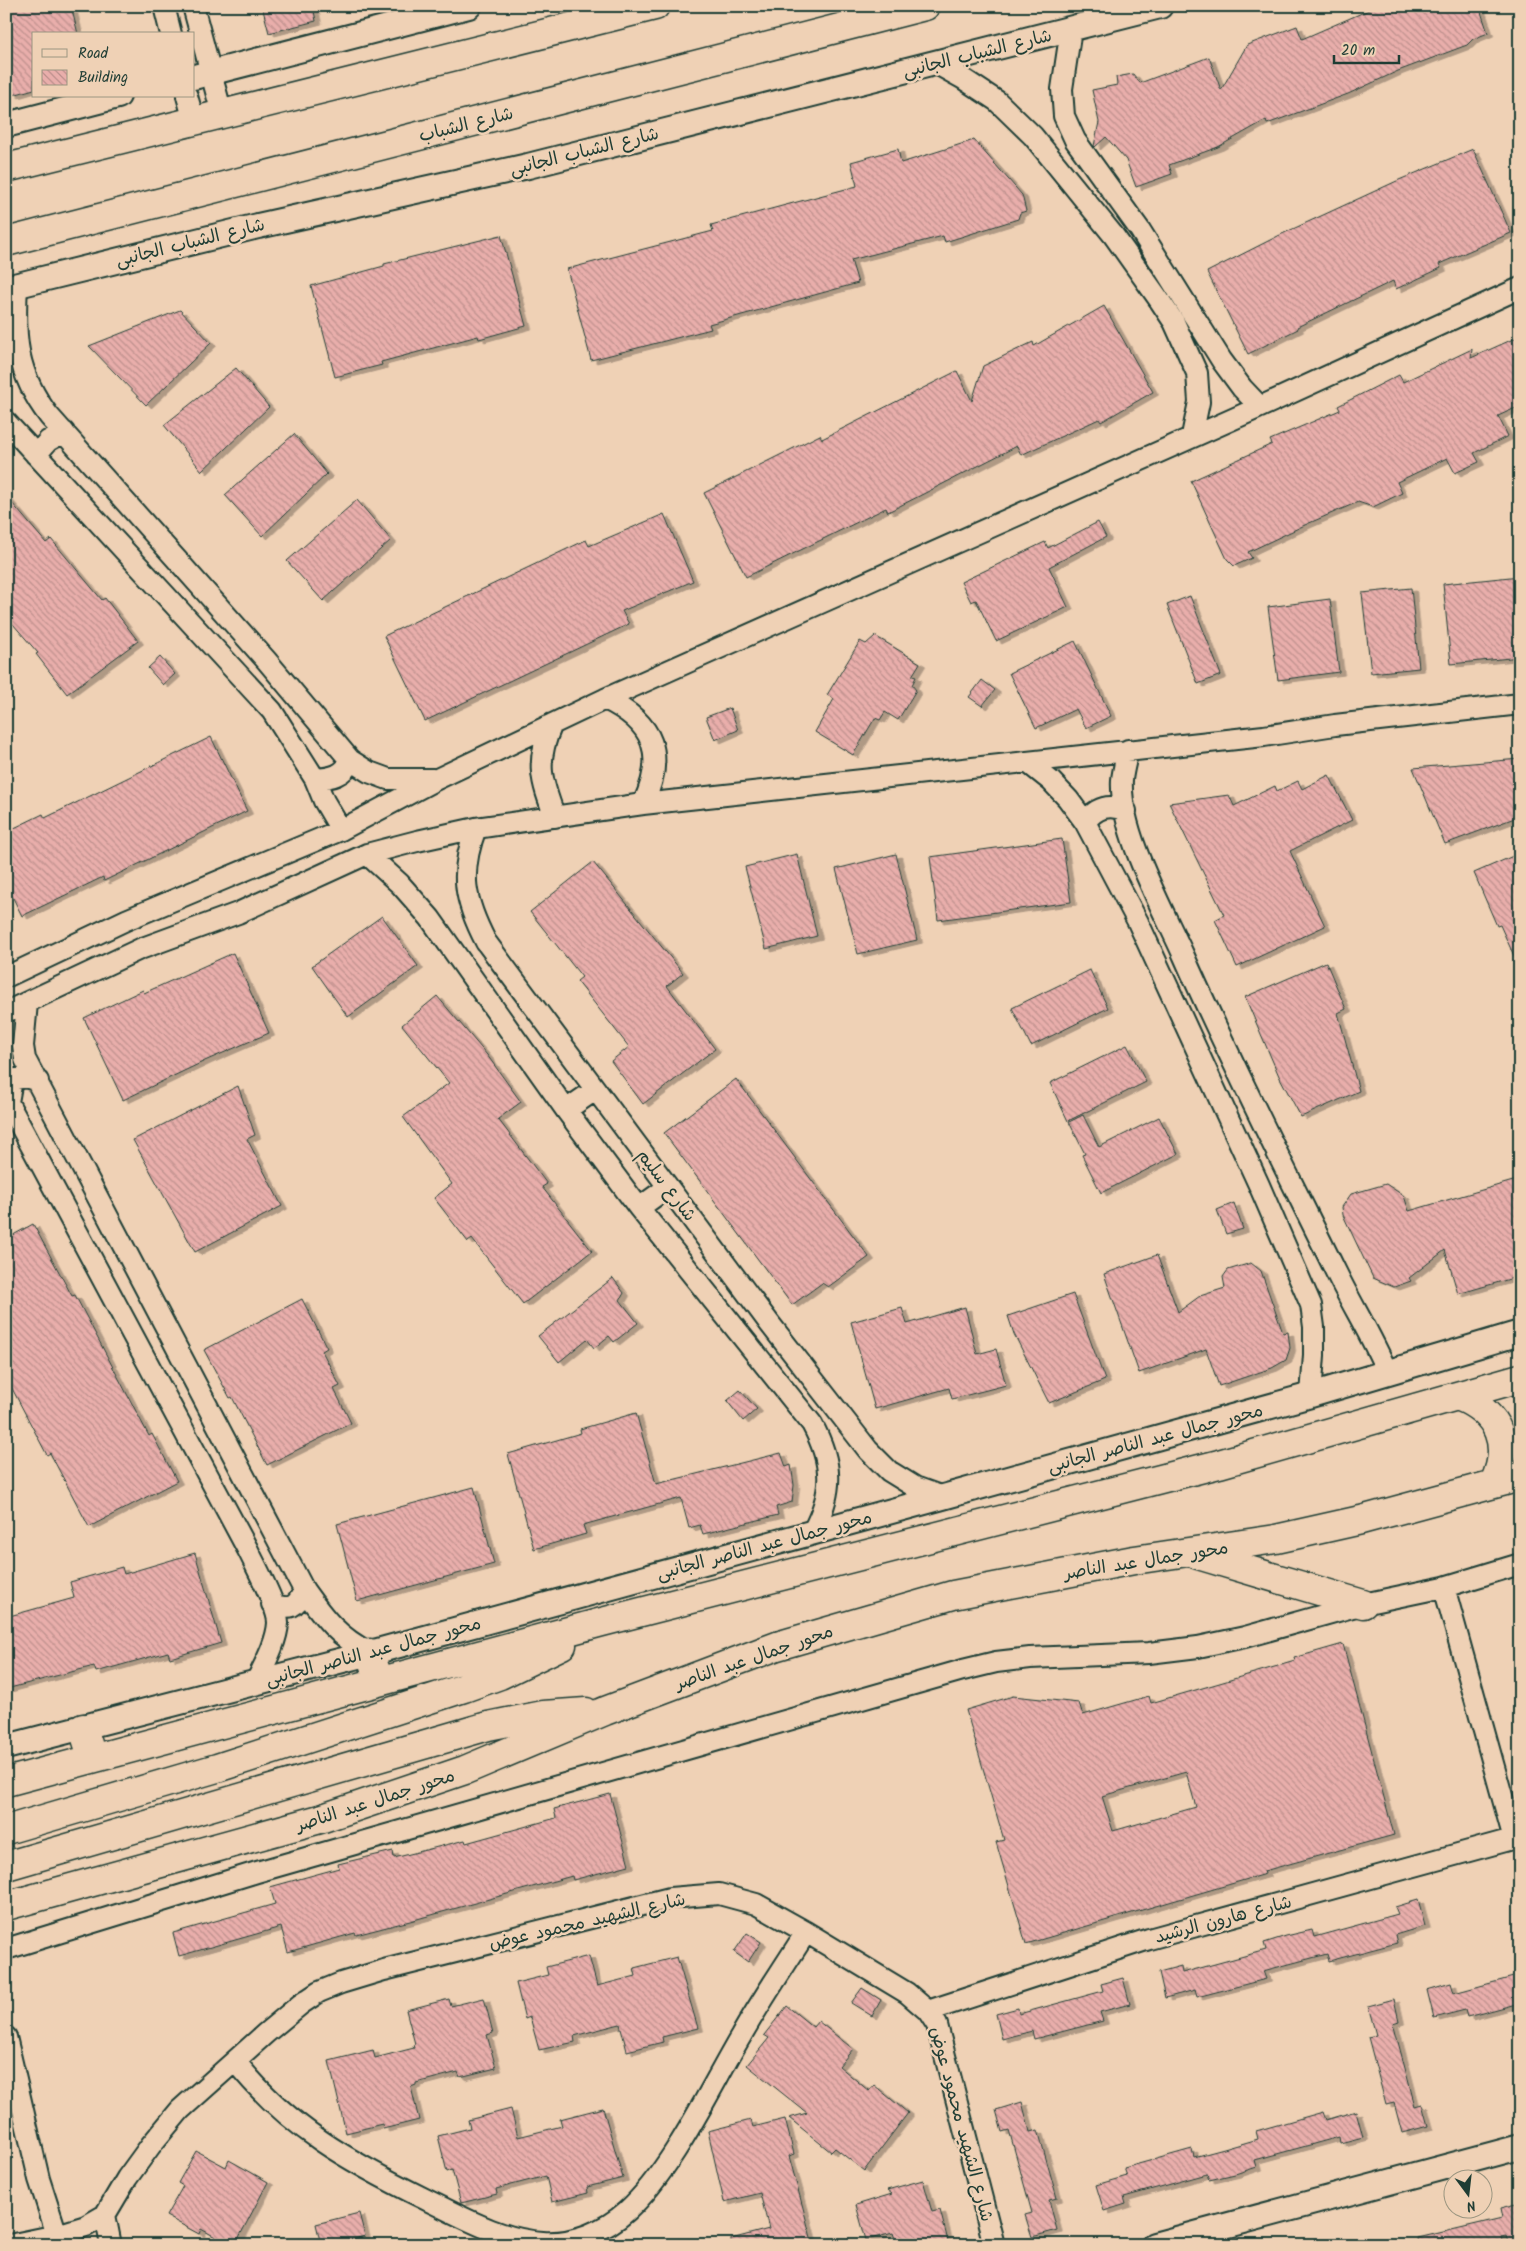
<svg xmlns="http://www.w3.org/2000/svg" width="1526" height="2251" font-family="Kalam,'Playpen Sans Arabic',sans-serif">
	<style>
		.building { fill: url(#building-back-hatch); stroke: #1f3d34; fill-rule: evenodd; filter: url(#shadow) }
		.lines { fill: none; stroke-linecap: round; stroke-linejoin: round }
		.minor-casing { stroke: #1f3d34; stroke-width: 24 }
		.tertiary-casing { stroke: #1f3d34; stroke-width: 28 }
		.secondary-casing { stroke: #1f3d34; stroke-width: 31 }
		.primary-casing { stroke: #1f3d34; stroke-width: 31 }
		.minor { stroke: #efd1b5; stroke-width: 20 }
		.tertiary { stroke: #efd1b5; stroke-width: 24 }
		.secondary { stroke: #efd1b5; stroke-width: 28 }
		.primary { stroke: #efd1b5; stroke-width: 28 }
		.labels { text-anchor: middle; stroke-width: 5; stroke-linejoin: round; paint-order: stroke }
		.street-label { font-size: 18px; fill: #1f3d34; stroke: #efd1b5 }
	</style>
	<defs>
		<pattern id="building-back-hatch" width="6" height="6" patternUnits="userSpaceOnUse" patternTransform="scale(1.25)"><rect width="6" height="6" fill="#e9aeab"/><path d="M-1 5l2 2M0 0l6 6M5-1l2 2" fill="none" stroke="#bc8f8c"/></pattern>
		<filter id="shadow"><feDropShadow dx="5.5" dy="3" stdDeviation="0" flood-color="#0004"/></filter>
	</defs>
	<rect width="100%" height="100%" fill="#efd1b5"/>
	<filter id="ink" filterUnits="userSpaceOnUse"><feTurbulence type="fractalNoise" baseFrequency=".02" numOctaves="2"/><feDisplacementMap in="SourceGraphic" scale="10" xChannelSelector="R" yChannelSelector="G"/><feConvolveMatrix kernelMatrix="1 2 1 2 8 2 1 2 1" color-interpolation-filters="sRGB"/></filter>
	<g filter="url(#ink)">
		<path class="building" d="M 6,6 L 71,6 L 78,34 L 34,34 L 34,89 L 13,95 L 12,90 L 6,92 Z
			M 262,6 L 313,6 L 316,21 L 269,33 Z
			M 1378,6 L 1479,6 L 1488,33 L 1473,39 L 1467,45 L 1398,71 L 1348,94 L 1267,124 L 1266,120 L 1218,147 L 1169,165 L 1172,174 L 1136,187 L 1126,160 L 1106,137 L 1095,147 L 1094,146 L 1099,122 L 1092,90 L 1117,85 L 1116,77 L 1133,74 L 1140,83 L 1209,57 L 1221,90 L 1247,45 L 1297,26 L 1302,39 Z
			M 974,140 L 1022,195 L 1026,211 L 1020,213 L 1018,219 L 945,242 L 943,236 L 851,260 L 858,283 L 709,324 L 711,329 L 591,360 L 567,269 L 713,231 L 711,225 L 857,186 L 851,162 L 898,149 L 901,163 Z
			M 1473,149 L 1511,233 L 1439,264 L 1441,268 L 1396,289 L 1393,281 L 1297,327 L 1298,329 L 1248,354 L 1207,272 L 1282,234 L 1399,180 Z
			M 501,235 L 526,326 L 479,339 L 478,336 L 381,362 L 382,365 L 335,377 L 311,286 L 384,266 L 384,264 Z
			M 1104,306 L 1153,392 L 1101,422 L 1099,419 L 1021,455 L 1017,446 L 888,512 L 886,508 L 746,577 L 704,493 L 820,435 L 822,439 L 957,371 L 972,401 L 983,366 L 1033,342 L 1034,346 Z
			M 180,310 L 211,343 L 146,405 L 89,346 Z
			M 1520,336 L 1520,406 L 1498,416 L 1508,436 L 1474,453 L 1479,462 L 1455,473 L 1447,458 L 1397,482 L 1402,493 L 1373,507 L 1358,502 L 1307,524 L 1248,552 L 1252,558 L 1234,566 L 1227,559 L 1191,481 L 1272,444 L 1270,440 L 1340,410 L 1338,406 L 1399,375 L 1403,382 L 1472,349 L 1471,358 Z
			M 236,368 L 269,407 L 202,471 L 164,425 Z
			M 294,434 L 327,474 L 262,536 L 225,495 Z
			M 6,496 L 46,543 L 51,539 L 102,600 L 105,598 L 138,641 L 67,694 L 36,654 L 38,653 L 6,616 Z
			M 357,500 L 391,540 L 323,601 L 287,561 Z
			M 664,514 L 693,581 L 622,611 L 629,624 L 425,721 L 384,636 L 586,540 L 589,546 Z
			M 1098,522 L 1106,537 L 1049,567 L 1068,607 L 996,641 L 976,600 L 971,602 L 961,582 L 1045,542 L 1048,548 Z
			M 1520,576 L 1520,657 L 1451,664 L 1443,584 Z
			M 1411,588 L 1419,668 L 1371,673 L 1362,593 Z
			M 1190,596 L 1221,675 L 1198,684 L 1167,605 Z
			M 1330,599 L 1339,672 L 1278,680 L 1268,607 Z
			M 875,636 L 920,663 L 912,676 L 916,677 L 912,685 L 916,690 L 898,720 L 885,712 L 880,720 L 875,718 L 853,755 L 815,732 L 834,699 L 827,695 L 860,641 L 866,644 Z
			M 1075,641 L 1111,716 L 1086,728 L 1076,709 L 1036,728 L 1009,673 Z
			M 160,657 L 175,674 L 163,685 L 148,668 Z
			M 982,680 L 995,690 L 982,706 L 969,697 Z
			M 730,708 L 738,730 L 715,740 L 706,717 Z
			M 211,737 L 247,811 L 104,881 L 103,877 L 22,916 L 6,884 L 6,832 L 43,814 L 45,818 Z
			M 1520,759 L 1520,816 L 1445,844 L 1413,768 Z
			M 1329,775 L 1352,820 L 1290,851 L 1325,926 L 1237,967 L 1215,920 L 1224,915 L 1169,803 L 1229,795 L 1234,806 L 1275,786 L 1277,791 L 1298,781 L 1302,789 Z
			M 1062,839 L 1071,902 L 938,920 L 930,857 Z
			M 1520,853 L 1520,969 L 1500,925 L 1497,926 L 1474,873 Z
			M 797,854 L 817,936 L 766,949 L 745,867 Z
			M 896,854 L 917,940 L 858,954 L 836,869 Z
			M 593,862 L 683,973 L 667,986 L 715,1049 L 643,1104 L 611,1061 L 629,1047 L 577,981 L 582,977 L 530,912 Z
			M 382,916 L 418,966 L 348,1017 L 312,966 Z
			M 233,953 L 269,1033 L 207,1060 L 123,1100 L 84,1018 L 143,990 L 144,993 Z
			M 1326,962 L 1346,1009 L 1338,1013 L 1359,1091 L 1301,1117 L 1279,1076 L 1245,997 Z
			M 1090,970 L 1108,1008 L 1031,1046 L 1012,1008 Z
			M 437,996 L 487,1055 L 521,1102 L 498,1119 L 547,1184 L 542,1187 L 592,1251 L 523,1304 L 472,1239 L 468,1242 L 434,1198 L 452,1184 L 403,1117 L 449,1083 L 402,1025 Z
			M 1127,1045 L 1146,1082 L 1068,1121 L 1050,1083 Z
			M 736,1079 L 869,1257 L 828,1287 L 822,1283 L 792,1305 L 664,1133 Z
			M 238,1086 L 255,1135 L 247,1139 L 282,1206 L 195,1252 L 133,1140 Z
			M 1083,1115 L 1099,1147 L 1159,1117 L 1178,1154 L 1101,1193 L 1082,1155 L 1085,1154 L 1069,1122 Z
			M 1520,1179 L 1520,1276 L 1458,1294 L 1445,1250 L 1409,1278 L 1411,1281 L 1394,1287 L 1373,1278 L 1343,1215 L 1342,1207 L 1351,1194 L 1386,1184 L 1404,1196 L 1409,1211 Z
			M 1234,1203 L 1243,1229 L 1226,1234 L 1217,1210 Z
			M 33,1224 L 72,1296 L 75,1295 L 149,1436 L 152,1434 L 177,1481 L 89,1527 L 50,1453 L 47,1455 L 6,1377 L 6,1239 Z
			M 1157,1255 L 1178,1312 L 1200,1296 L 1225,1288 L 1223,1277 L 1228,1270 L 1251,1263 L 1261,1271 L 1283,1333 L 1288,1332 L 1290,1348 L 1286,1360 L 1272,1368 L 1219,1386 L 1206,1349 L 1139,1373 L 1104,1274 Z
			M 613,1278 L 624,1293 L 620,1300 L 638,1323 L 614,1342 L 609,1336 L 594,1348 L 587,1339 L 559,1362 L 538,1336 Z
			M 1073,1294 L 1105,1380 L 1049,1403 L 1014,1334 L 1008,1316 Z
			M 302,1299 L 327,1348 L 322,1351 L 340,1386 L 334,1389 L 351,1423 L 267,1465 L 232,1397 L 230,1398 L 204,1350 Z
			M 965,1307 L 977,1354 L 996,1349 L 1006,1385 L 952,1399 L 949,1388 L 875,1409 L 851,1322 L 902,1308 L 907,1324 Z
			M 740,1390 L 757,1409 L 743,1421 L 727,1401 Z
			M 636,1413 L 656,1484 L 781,1453 L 786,1467 L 791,1465 L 794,1485 L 792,1502 L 776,1507 L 778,1515 L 703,1534 L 700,1525 L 689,1528 L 681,1498 L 583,1525 L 586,1534 L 534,1549 L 508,1454 L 581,1433 L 580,1429 Z
			M 474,1487 L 494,1564 L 357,1601 L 337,1524 Z
			M 195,1553 L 221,1643 L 170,1658 L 168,1652 L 96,1672 L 94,1666 L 6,1689 L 6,1617 L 74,1598 L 70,1582 L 122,1567 L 124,1574 Z
			M 1343,1644 L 1394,1835 L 1264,1871 L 1265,1874 L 1026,1944 L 996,1842 L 1004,1840 L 966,1710 L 1013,1696 L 1079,1703 L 1083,1715 L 1149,1696 L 1151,1703 L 1295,1661 L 1294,1658 ZM 1186,1772 L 1196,1807 L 1113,1831 L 1102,1796 Z
			M 610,1794 L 629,1865 L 573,1880 L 572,1876 L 410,1921 L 356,1935 L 355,1933 L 288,1952 L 281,1927 L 179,1956 L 173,1933 L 275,1904 L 270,1887 L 339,1868 L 338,1864 L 393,1851 L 394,1858 L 465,1840 L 466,1843 L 556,1818 L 554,1809 Z
			M 1418,1900 L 1425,1926 L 1395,1935 L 1397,1943 L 1329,1961 L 1327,1954 L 1263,1971 L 1266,1979 L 1197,1997 L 1195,1990 L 1165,1998 L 1159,1972 L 1181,1966 L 1182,1973 L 1266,1950 L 1264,1943 L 1286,1936 L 1312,1930 L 1314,1937 L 1398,1914 L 1395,1907 Z
			M 747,1933 L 761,1942 L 748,1962 L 734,1952 Z
			M 589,1956 L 597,1986 L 636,1976 L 634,1968 L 677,1957 L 698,2028 L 662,2037 L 663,2042 L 627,2051 L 620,2024 L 574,2036 L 575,2042 L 539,2050 L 530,2017 L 525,2019 L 516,1983 L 548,1975 L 546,1967 Z
			M 1517,1976 L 1520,1987 L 1520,2003 L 1467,2017 L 1465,2010 L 1434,2018 L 1427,1990 L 1451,1983 L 1454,1993 Z
			M 1123,1978 L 1130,2004 L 1100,2012 L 1103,2021 L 1034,2039 L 1032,2031 L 1002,2039 L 996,2014 L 1018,2008 L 1019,2014 L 1103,1991 L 1101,1984 Z
			M 862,1988 L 881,2000 L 872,2016 L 851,2003 Z
			M 484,1998 L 493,2033 L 487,2035 L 496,2068 L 460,2077 L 458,2072 L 416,2083 L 416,2085 L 411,2087 L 419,2120 L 383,2129 L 382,2124 L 346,2133 L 329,2061 L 373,2050 L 375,2058 L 414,2048 L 413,2045 L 415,2044 L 406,2010 L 449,1999 L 451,2006 Z
			M 1394,1999 L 1399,2021 L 1393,2023 L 1415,2106 L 1422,2104 L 1428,2126 L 1402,2133 L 1394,2103 L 1386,2105 L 1368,2037 L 1376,2035 L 1368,2006 Z
			M 787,2006 L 813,2027 L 818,2021 L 853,2049 L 839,2066 L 869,2091 L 874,2085 L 908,2113 L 864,2171 L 835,2148 L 831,2152 L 789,2118 L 807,2113 L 747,2065 L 769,2038 L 764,2035 Z
			M 1022,2102 L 1030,2132 L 1038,2130 L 1057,2198 L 1049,2200 L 1057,2230 L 1032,2237 L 1025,2215 L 1032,2213 L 1009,2130 L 1002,2132 L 996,2110 Z
			M 603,2108 L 623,2178 L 587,2187 L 588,2193 L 552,2202 L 546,2176 L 496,2189 L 497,2194 L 461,2203 L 452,2170 L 447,2172 L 438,2136 L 470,2128 L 468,2120 L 511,2109 L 518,2137 L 562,2126 L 560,2119 Z
			M 1356,2111 L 1363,2137 L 1340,2143 L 1339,2137 L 1255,2160 L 1257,2167 L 1235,2174 L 1209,2180 L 1207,2174 L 1124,2197 L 1126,2204 L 1104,2211 L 1096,2185 L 1127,2176 L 1124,2168 L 1192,2149 L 1194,2157 L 1224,2149 L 1258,2139 L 1256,2131 L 1323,2112 L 1326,2120 Z
			M 785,2119 L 794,2154 L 789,2156 L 813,2245 L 731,2245 L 731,2239 L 769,2229 L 760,2193 L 724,2202 L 708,2131 L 751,2120 L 753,2127 Z
			M 196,2151 L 226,2167 L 229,2160 L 268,2182 L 235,2245 L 230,2245 L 201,2229 L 199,2234 L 166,2216 L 183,2186 L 178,2183 Z
			M 923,2180 L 932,2212 L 940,2210 L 949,2245 L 897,2245 L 893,2233 L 866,2240 L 856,2205 L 892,2194 L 887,2190 Z
			M 1520,2203 L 1520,2245 L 1509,2245 L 1506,2236 L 1501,2237 L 1503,2245 L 1419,2245 L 1418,2238 L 1502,2218 L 1500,2208 Z
			M 359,2213 L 365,2236 L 331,2245 L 321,2245 L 316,2224 Z"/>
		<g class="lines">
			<g class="minor-casing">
				<path id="minor" d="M 164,6 L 171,34
					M 193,6 L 222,114
					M 1071,29 L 1062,89 L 1064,116 L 1075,140 L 1140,230 L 1222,361 L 1242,388 L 1260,407
					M 935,63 L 962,78 L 997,101 L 1033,136 L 1114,236 L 1158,298 L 1174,322 L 1197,373 L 1199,402 L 1192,436
					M 187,96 L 194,121
					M 17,285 C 14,337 16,373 49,416 L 267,661 L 350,760 L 369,772 L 388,779 L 433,779
					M 6,422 L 272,711 L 315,779 L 324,801 L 341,830
					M 36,455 L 48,441 L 64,432
					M 605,699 C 655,723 666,755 643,804
					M 552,724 C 535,762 541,780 555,817
					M 1128,750 C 1126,760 1123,770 1122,780 C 1119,831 1162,907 1183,954 C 1231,1063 1285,1168 1337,1274 C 1353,1307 1373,1338 1387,1372
					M 1027,762 L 1051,781 L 1068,799 L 1085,822 L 1138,922 L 1259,1185 L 1311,1305 L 1314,1327 L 1314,1355 L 1311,1395
					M 315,779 C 330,778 345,776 350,760
					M 1085,822 C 1096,808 1109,803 1126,811
					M 476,828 C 459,873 464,900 486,942 L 770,1324 L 868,1450 L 889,1471 L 915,1487 L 943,1497
					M 367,854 L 400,884 L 430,918 L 566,1110 L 639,1208 L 812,1424 C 833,1463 834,1491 813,1531
					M 6,977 L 126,920 L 341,830 L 437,779 L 605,699 L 1260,407 L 1520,288
					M 27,1003 L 23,1046 L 25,1059 L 304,1590 C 324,1618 338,1637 370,1653
					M 6,1012 L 140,949 L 238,913 L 367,854 L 417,841 L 476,828 L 643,804 L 1264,736 L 1335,725 L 1520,704
					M 6,1099 L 248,1550 C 256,1567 278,1607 278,1623 C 277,1642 264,1665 256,1682
					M 8,1102 L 12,1080 L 25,1077 L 38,1081
					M 566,1110 L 595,1090
					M 639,1208 L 668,1187
					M 1444,1587 L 1514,1839
					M 272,1604 C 291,1610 296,1608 304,1590
					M 6,1949 L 257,1872 L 963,1670 L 996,1662 L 1030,1658 L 1149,1653 L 1198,1647 L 1245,1637 L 1363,1604 L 1444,1587 L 1520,1564
					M 928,2011 L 1149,1939 L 1520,1837
					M 6,2037 L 39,2179 L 57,2235
					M 235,2061 C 288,2128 350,2162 425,2199 C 462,2217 502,2240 543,2242 C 573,2244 605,2231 627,2211 C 673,2169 709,2090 741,2036 C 761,2000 785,1966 806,1932
					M 105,2215 L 111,2245
					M 9,2245 L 57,2235 L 86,2226 L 105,2215 L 127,2178 L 151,2145 L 180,2110 L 266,2033 L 301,2004 L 319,1992 L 341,1983 L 384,1970 L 670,1898 L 719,1894 L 756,1904 L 806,1932 L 907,1993 L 928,2011 L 937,2025 L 994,2245"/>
			</g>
			<g class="tertiary-casing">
				<path id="tertiary" d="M 194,77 L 469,6
					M 6,125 L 118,96
					M 6,288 L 258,226 L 528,166 L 1160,6
					M 6,1747 L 370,1653 L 943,1497 L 1311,1395 L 1520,1333
					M 1154,2245 L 1520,2147"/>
			</g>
			<g class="secondary-casing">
				<path id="secondary" d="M 6,168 L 655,6
					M 6,242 L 925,6"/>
			</g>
			<g class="primary-casing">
				<path id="primary" d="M 1460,1397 C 1499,1413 1512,1445 1494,1483
					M 1198,1555 L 1363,1604
					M 370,1653 L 379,1681
					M 83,1728 L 92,1757
					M 6,1782 L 602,1622 L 1219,1464 L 1520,1378
					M 6,1830 L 217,1768 L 464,1688 L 500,1675 L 562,1645
					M 6,1866 L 488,1726 L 543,1715 L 586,1712
					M 6,1906 L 320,1819 L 465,1770 L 605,1711 L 777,1646 L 953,1595 L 1134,1560 L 1276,1539 L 1361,1520 L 1520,1477"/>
			</g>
			<use href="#minor" class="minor"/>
			<use href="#tertiary" class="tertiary"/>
			<use href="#secondary" class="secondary"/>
			<use href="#primary" class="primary"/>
		</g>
	</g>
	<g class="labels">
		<g class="street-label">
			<text transform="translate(977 53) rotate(-14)" y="6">شارع الشباب الجانبى</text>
			<text transform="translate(466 124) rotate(-14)" y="6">شارع الشباب</text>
			<text transform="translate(584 151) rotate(-14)" y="6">شارع الشباب الجانبى</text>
			<text transform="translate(190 242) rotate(-14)" y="6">شارع الشباب الجانبى</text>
			<text transform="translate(667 1185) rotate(53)" y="6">شارع سليم</text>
			<text transform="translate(1155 1438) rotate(-15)" y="6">محور جمال عبد الناصر الجانبى</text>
			<text transform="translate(764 1545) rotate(-15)" y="6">محور جمال عبد الناصر الجانبى</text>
			<text transform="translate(1146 1560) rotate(-9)" y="6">محور جمال عبد الناصر</text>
			<text transform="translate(373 1651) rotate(-15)" y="6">محور جمال عبد الناصر الجانبى</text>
			<text transform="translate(754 1657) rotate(-19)" y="6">محور جمال عبد الناصر</text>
			<text transform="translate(375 1800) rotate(-18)" y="6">محور جمال عبد الناصر</text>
			<text transform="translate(1223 1919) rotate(-15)" y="6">شارع هارون الرشيد</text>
			<text transform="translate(587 1921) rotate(-13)" y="6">شارع الشهيد محمود عوض</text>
			<text transform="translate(962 2124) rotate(75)" y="6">شارع الشهيد محمود عوض</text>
		</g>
	</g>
	<rect width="1526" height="2251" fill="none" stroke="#efd1b5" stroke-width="25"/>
	<rect x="12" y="12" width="1501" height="2226" fill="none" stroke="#1f3d34" stroke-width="2" filter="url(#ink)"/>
	<rect x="32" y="32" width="162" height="65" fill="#efd1b5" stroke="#9c9681"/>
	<rect x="42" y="49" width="25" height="8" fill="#efd1b5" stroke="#9c9681"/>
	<text x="78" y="58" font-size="15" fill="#1f3d34">Road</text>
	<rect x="42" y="70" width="25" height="15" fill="url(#building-back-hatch)" stroke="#9c9681"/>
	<text x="78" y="82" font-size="15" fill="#1f3d34">Building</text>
	<g transform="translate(1468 2194) rotate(165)"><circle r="24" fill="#efd1b5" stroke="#9c9681"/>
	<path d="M0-4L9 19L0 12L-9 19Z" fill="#1f3d34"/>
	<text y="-8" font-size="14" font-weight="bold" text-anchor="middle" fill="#1f3d34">N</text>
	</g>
	<path d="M1334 55v8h65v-8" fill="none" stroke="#1f3d34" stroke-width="2.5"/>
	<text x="1341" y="55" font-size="15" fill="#1f3d34" stroke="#efd1b5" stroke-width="4" paint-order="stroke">20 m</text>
</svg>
